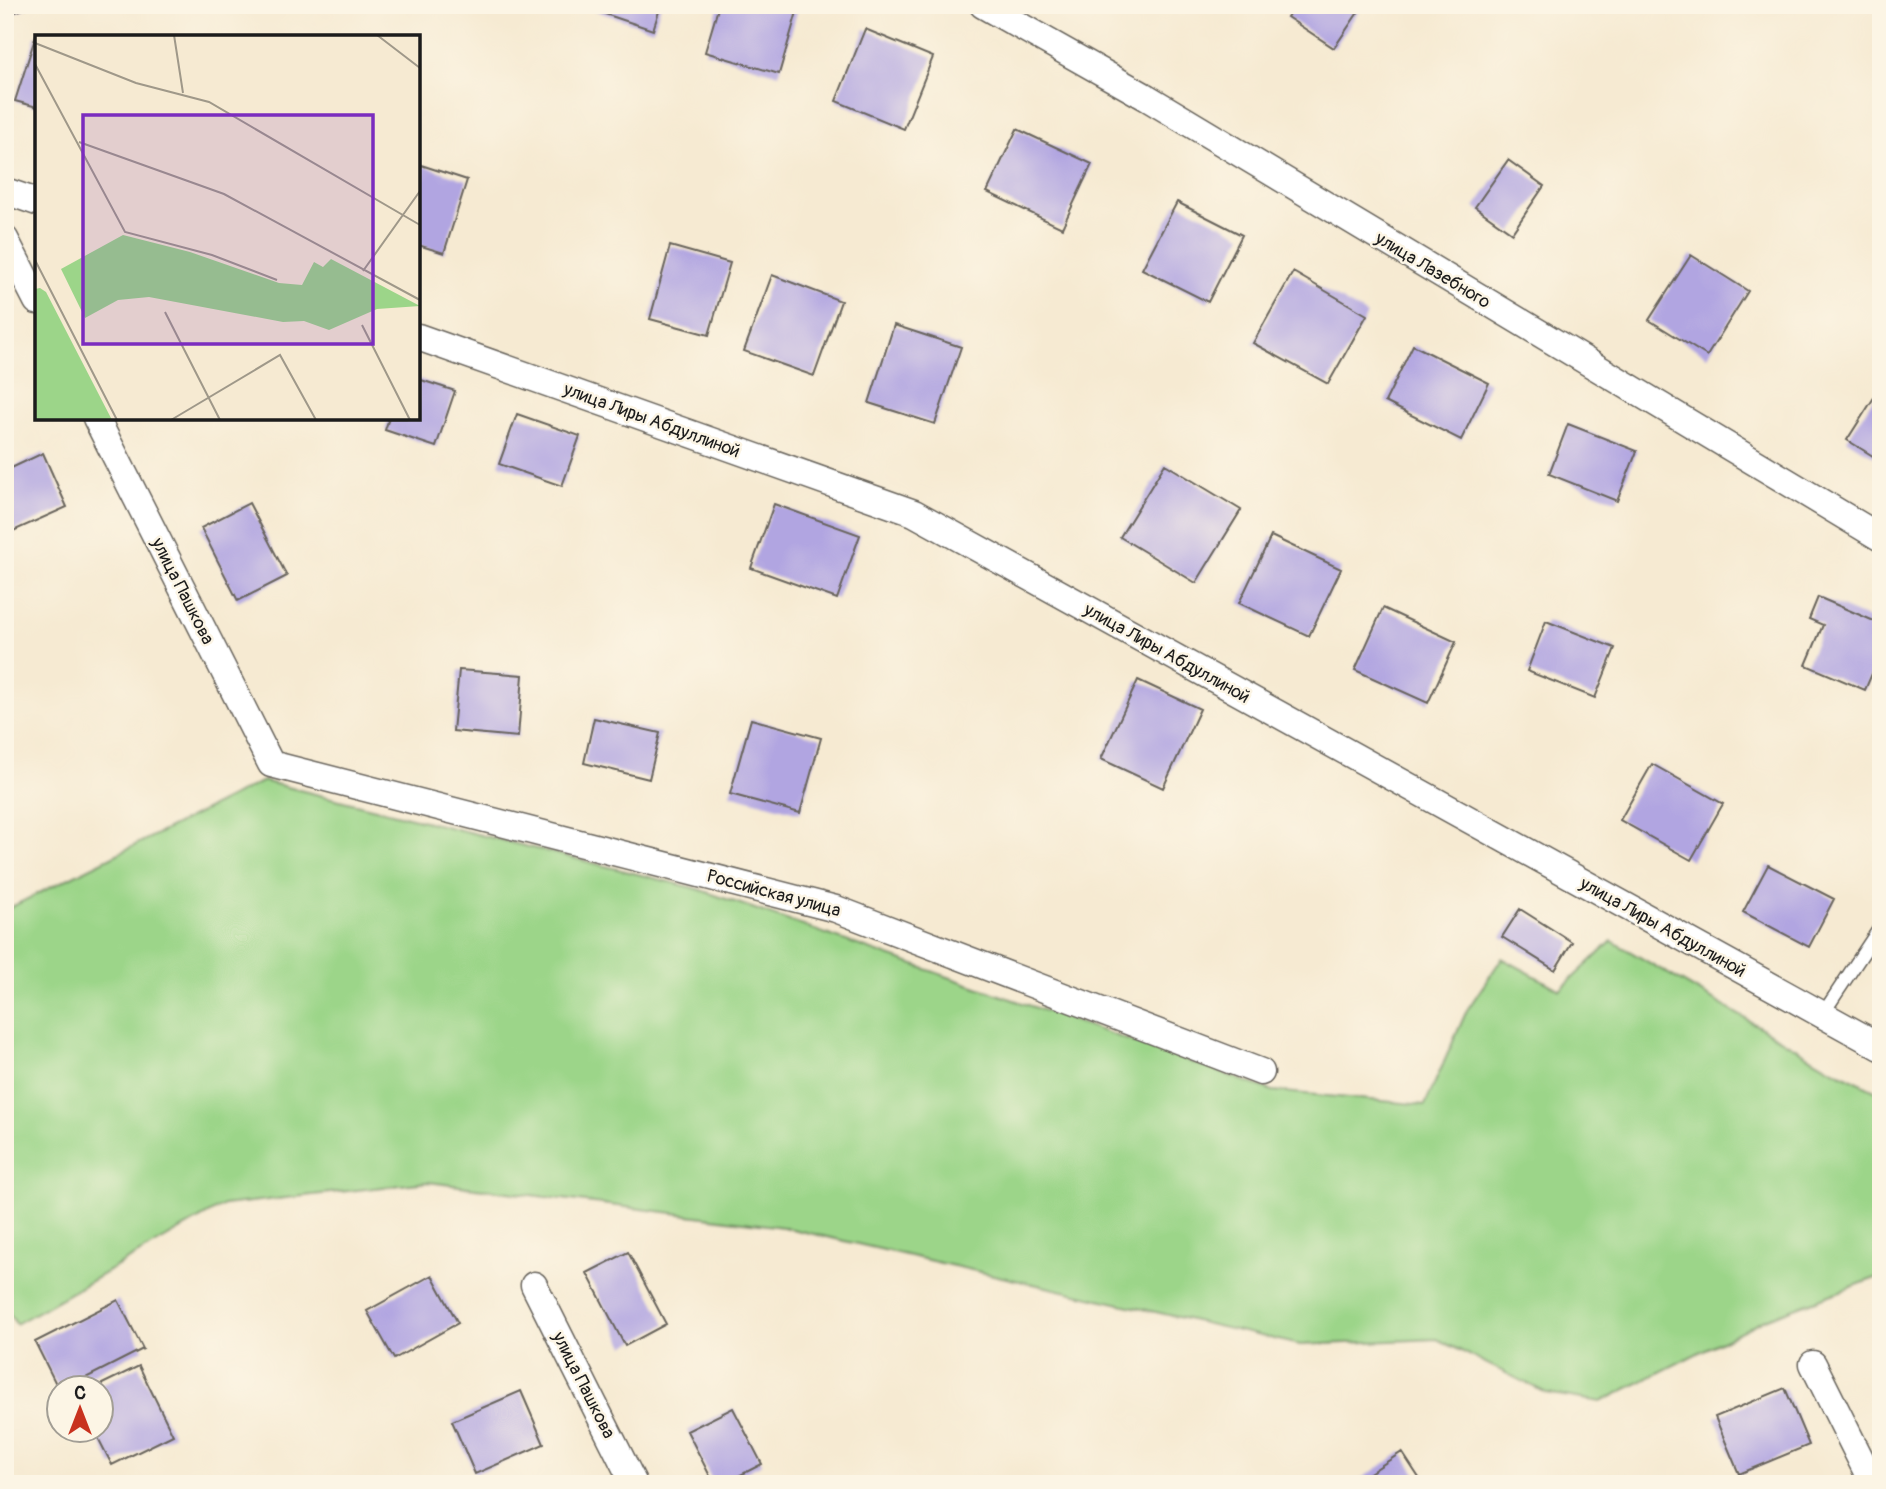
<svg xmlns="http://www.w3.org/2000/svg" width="1886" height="1489" font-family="Pangolin,sans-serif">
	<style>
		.green { fill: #9cd589; stroke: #5c7852; stroke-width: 2 }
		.building { fill: #b1a5e1 }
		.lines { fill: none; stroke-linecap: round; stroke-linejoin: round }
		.service-casing { stroke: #68645c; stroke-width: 15 }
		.minor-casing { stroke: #68645c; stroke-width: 29 }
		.service { stroke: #fff; stroke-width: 12 }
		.minor { stroke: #fff; stroke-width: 26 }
		.labels { text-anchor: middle; stroke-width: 5; stroke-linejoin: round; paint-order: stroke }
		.street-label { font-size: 18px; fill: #1c1c1c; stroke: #fcf5e5 }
		.inset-road { fill: none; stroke: #9f9889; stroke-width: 2 }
		.view { fill: #7b2cbf; fill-opacity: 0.15; stroke: #7b2cbf; stroke-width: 3.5 }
		.inset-edge { fill: none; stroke: #1c1c1c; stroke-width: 3.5 }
	</style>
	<rect width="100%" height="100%" fill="#fcf5e5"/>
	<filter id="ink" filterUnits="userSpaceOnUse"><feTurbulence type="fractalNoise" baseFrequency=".0143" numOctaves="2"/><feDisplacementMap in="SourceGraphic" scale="14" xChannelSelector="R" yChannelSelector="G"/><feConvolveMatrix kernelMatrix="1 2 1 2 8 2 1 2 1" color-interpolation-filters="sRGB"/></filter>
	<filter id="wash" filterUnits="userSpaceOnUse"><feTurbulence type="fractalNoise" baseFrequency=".00686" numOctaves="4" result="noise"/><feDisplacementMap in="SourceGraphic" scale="28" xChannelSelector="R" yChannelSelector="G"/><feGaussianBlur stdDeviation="1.57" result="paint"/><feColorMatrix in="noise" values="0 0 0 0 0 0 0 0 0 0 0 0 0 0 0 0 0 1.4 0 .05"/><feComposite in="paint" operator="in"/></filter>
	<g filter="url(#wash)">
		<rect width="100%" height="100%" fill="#f6ead2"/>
		<path class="green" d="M 263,781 L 698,889 L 1273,1091 L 1425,1105 L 1467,1010 L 1502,958 L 1560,990 L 1612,941 L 1830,1068 L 1881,1093 L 1881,1276 L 1765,1319 L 1601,1402 L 1546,1393 L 1437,1339 L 1300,1345 L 783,1227 L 428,1182 L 224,1205 L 16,1324 L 5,1306 L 5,910 Z"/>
		<g id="blocks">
			<path class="building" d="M 5,5 L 25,5 L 26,8 L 5,16 Z
				M 578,5 L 661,5 L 653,30 Z
				M 719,5 L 799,5 L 779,74 L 705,52 Z
				M 1295,5 L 1363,5 L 1334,48 L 1287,17 Z
				M 865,29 L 933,57 L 904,129 L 836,101 Z
				M 36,35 L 37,35 L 37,107 L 15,101 Z
				M 1017,129 L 1092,164 L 1062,228 L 987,192 Z
				M 1508,160 L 1544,186 L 1512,233 L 1475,207 Z
				M 418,164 L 467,180 L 444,253 L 418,245 Z
				M 1177,202 L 1242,235 L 1208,302 L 1142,269 Z
				M 670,246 L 730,263 L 709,335 L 650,319 Z
				M 1691,255 L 1748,291 L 1707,356 L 1649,320 Z
				M 1293,272 L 1367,315 L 1328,384 L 1253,343 Z
				M 772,275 L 841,301 L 814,376 L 744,351 Z
				M 894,325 L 961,347 L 935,424 L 869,403 Z
				M 1413,345 L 1489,383 L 1461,440 L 1385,402 Z
				M 418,379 L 455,391 L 436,447 L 385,430 L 389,418 L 418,418 Z
				M 1875,396 L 1881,399 L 1881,461 L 1847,440 Z
				M 517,414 L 580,436 L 562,486 L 499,464 Z
				M 1568,424 L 1637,451 L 1617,501 L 1549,474 Z
				M 43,453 L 67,507 L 11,532 L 5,520 L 5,471 Z
				M 1165,464 L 1241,510 L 1196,583 L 1120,537 Z
				M 249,503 L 287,576 L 238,601 L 201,528 Z
				M 774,504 L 860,535 L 837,599 L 751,568 Z
				M 1271,536 L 1341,569 L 1309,636 L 1239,603 Z
				M 1818,597 L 1881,624 L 1881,653 L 1865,690 L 1806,665 L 1823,625 L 1809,619 Z
				M 1383,608 L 1456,642 L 1428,703 L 1355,670 Z
				M 1546,621 L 1615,648 L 1595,698 L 1527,671 Z
				M 459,670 L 523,675 L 518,737 L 453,731 Z
				M 1138,680 L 1200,709 L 1163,788 L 1101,759 Z
				M 594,718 L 660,733 L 649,779 L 584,763 Z
				M 751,719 L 821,738 L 800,813 L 730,794 Z
				M 1652,764 L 1723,804 L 1691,860 L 1620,820 Z
				M 1768,865 L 1834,899 L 1809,947 L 1743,912 Z
				M 1520,909 L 1572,942 L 1555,970 L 1502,937 Z
				M 628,1252 L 666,1324 L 625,1346 L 587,1273 Z
				M 432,1275 L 458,1323 L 394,1359 L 367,1311 Z
				M 118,1300 L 143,1349 L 66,1388 L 58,1388 L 35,1342 Z
				M 139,1366 L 173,1435 L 112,1465 L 94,1430 L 102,1430 L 102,1388 L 94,1388 Z
				M 1785,1388 L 1809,1445 L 1739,1474 L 1715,1417 Z
				M 521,1391 L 544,1444 L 475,1474 L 452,1421 Z
				M 733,1408 L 762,1464 L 723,1484 L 714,1484 L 687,1431 Z
				M 1402,1452 L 1423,1484 L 1353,1484 Z"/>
		</g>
	</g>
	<g filter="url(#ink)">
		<use href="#blocks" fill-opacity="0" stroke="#68645c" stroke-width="2"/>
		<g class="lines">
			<g class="service-casing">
				<path id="service" d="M 1822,1015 L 1881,926"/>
			</g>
			<g class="minor-casing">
				<path id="minor" d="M 983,5 L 1146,97 L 1881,538
					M 5,191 L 37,202
					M 5,239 L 37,301
					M 418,337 L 914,513 L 1881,1047
					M 96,418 L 271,764 L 836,909 L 1261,1072
					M 534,1285 L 634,1484
					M 1813,1364 L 1873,1484"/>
			</g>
			<use href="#service" class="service"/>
			<use href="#minor" class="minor"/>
		</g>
	</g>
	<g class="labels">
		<g class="street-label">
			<text transform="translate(1433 270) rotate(31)" y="6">улица Лазебного</text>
			<text transform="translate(652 420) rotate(20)" y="6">улица Лиры Абдуллиной</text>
			<text transform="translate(183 591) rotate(63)" y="6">улица Пашкова</text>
			<text transform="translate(1167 653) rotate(29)" y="6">улица Лиры Абдуллиной</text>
			<text transform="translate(774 893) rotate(15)" y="6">Российская улица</text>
			<text transform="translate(1663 927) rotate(29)" y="6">улица Лиры Абдуллиной</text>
			<text transform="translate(584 1385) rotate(63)" y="6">улица Пашкова</text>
		</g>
	</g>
	<g transform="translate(35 35)">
		<rect width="385" height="385" fill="#f6ead2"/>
		<path d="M 88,200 L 155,217 L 244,248 L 267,250 L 279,227 L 288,232 L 296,224 L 385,271 L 342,274 L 294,295 L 269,286 L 248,287 L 114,262 L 83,265 L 50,283 L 26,234 ZM 5,253 L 11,257 L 77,385 L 0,385 L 0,254 Z" fill="#9cd589"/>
		<path class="inset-road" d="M 139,0 L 148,58M 342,0 L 385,33M 0,8 L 101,48 L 174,67 L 385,190M 0,29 L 90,197 L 177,220 L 242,245M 44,107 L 189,159 L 385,265M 0,225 L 82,385M 328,236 L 385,156M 130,277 L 185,385M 327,290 L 375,385M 136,385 L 245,320 L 281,385"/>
		<path class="view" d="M 48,80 L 338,80 L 338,309 L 48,309 Z"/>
		<rect width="385" height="385" class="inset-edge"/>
	</g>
	<rect width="1886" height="1489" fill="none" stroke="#fcf5e5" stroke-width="28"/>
	<g transform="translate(80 1409)"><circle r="33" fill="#fcf5e5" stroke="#a29e95" stroke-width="2"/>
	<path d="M0-5L12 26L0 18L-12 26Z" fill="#c8321e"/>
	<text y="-10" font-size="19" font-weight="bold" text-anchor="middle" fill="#1c1c1c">С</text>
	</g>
</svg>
